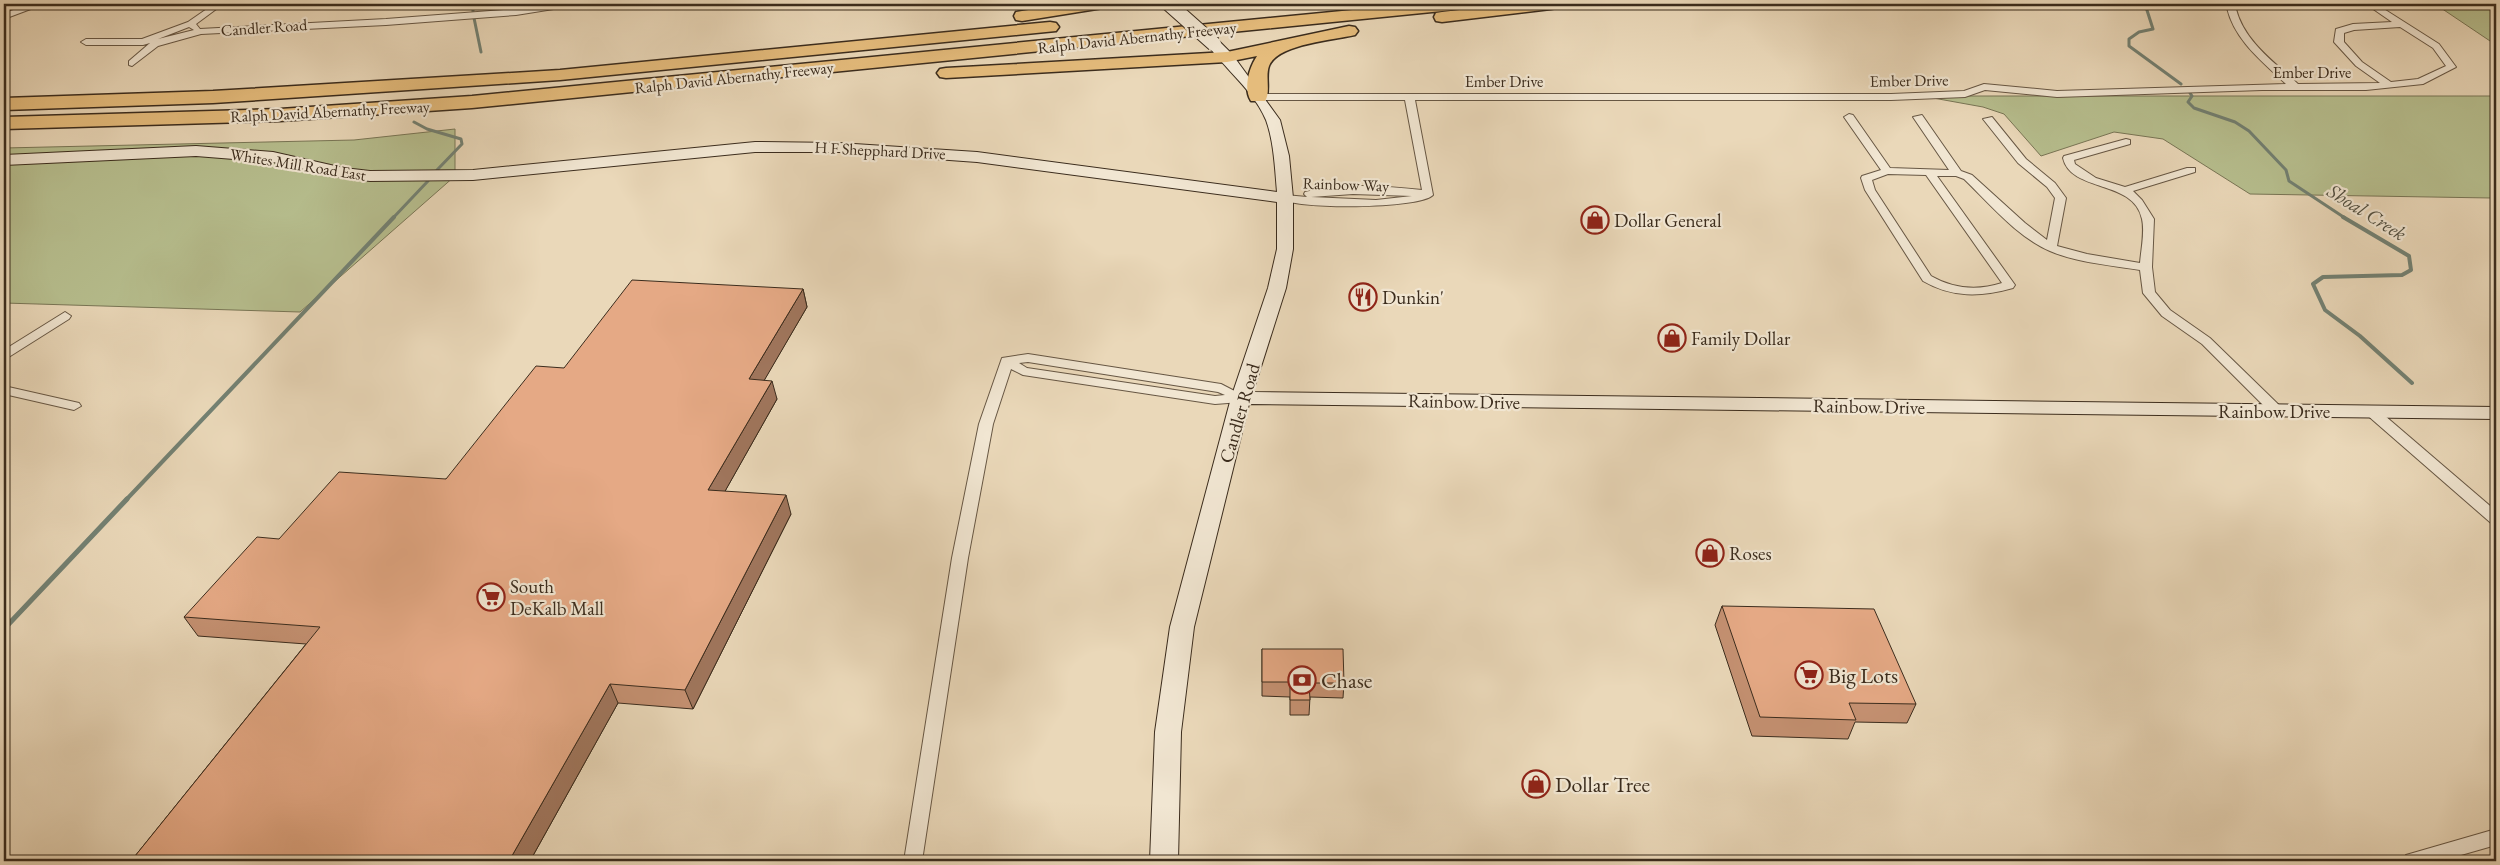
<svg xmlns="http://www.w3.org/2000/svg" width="2500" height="865" font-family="'EB Garamond',serif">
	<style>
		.green { fill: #b7bf8f; stroke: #797656 }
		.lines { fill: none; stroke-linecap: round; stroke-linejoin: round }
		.stream-far2 { stroke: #738173; stroke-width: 3 }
		.stream-far1 { stroke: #738173; stroke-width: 4 }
		.stream { stroke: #738173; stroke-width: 5 }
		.street-casing { stroke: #675744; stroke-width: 2 }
		.secondary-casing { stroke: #3b2c1d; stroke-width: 2 }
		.highway-casing { stroke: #3b2c1d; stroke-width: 3 }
		.street { fill: #f1e6d2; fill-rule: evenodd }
		.secondary { fill: #f1e6d2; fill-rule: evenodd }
		.highway { fill: #e5bc7c; fill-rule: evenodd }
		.secondary-bridge-casing { stroke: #3b2c1d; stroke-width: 16; stroke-linecap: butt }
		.secondary-bridge { stroke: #f1e6d2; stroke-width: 14 }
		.wall { fill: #c59172; stroke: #3b2c1d }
		.shaded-wall { fill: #a0765d; stroke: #3b2c1d }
		.building { fill: #e5a985; stroke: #3b2c1d }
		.labels { text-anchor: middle; stroke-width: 4.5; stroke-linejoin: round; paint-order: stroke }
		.far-street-label { font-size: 16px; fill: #3b2c1d; stroke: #f1e6d2 }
		.poi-label { font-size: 19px; fill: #3b2c1d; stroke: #f1e6d2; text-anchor: start }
		.street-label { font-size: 19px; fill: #3b2c1d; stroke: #f1e6d2 }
		.water-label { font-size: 20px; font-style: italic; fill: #525041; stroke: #f1e6d2 }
		.near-poi-label { font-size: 22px; fill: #3b2c1d; stroke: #f1e6d2; text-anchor: start }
	</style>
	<rect width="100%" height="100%" fill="#ead8b9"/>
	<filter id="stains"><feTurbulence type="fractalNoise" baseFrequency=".004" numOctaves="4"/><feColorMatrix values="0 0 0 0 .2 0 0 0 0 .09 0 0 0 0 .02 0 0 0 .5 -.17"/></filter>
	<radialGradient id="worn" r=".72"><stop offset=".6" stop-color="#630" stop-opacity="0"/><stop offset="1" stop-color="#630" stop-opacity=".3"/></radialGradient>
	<path class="green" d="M 2435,4 L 2496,4 L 2496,45 Z
		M 1922,96 L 2496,96 L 2496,201 L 2491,198 L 2250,194 L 2163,139 L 2114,132 L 2041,156 L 2004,114 L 1983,107 Z
		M 455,129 L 455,176 L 300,312 L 4,303 L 4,148 L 354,140 Z"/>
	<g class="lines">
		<path class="stream-far2" d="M 473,4 L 473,12
			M 2145,4 L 2153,29 L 2139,32 L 2129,39 L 2129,46 L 2181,84
			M 474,18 L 481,52
			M 2190,93 L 2192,96 L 2188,102 L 2194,108 L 2235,122 L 2249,131 L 2286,170 L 2289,181 L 2345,218
			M 414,122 L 427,129 L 461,139 L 462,144 L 437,170
			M 393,218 L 428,181"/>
		<path class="stream-far1" d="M 2343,217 L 2409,256 L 2411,270 L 2402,275 L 2323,277 L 2313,284 L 2325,310 L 2360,336 L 2412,383
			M 2493,435 L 2496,436
			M 126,500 L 394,217"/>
		<path class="stream" d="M 4,629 L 127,499"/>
		<g class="street-casing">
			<path id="street" d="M 32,4 L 44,4 L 4,19 L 4,13 Z
				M 214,4 L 223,4 L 196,24 L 200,29 L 386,19 L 516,9 L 551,4 L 570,4 L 566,7 L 516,15 L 386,25 L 201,34 L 158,46 L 132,66 L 129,65 L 129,61 L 150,43 L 143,45 L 86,45 L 81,42 L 86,39 L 142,39 L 188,22 ZM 189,27 L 194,30 L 158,39 Z
				M 2232,4 L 2242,4 L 2236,9 C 2244,41 2274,62 2298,84 L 2380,83 L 2356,66 L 2334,42 L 2336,29 L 2353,24 L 2392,22 L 2366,4 L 2376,4 L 2439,44 L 2456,67 L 2423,84 L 2366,90 L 2262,90 L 2057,97 L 1985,90 L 1965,97 L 1891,100 L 1415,100 L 1433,195 C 1420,209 1292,210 1280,198 L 1285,195 L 1307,197 L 1304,194 L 1305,192 C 1342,183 1385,186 1422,190 L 1405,100 L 1258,100 L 1253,97 L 1258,94 L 1891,94 L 1964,91 L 1984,84 L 2057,91 L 2286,84 C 2263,62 2235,41 2227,8 ZM 2400,27 L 2433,48 L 2446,66 L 2418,79 L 2391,82 L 2362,62 L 2344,42 L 2344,33 L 2354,30 ZM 1353,194 L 1412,196 L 1376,200 L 1311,197 Z
				M 1849,114 L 1853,115 L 1890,168 L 1949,170 L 1913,117 L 1922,115 L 1961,171 L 1972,175 L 2025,223 L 2047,240 L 2055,198 L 2047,187 L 2018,163 L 1983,119 L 1992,117 L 2026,159 L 2055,183 L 2066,198 L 2057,246 L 2087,254 L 2140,263 C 2141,250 2145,232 2142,219 C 2134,179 2071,193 2063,158 L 2064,156 L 2126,139 L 2130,140 L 2130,144 L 2074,160 L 2075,164 L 2096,178 L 2125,187 L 2187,168 L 2195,168 L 2195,172 L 2133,191 L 2142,200 L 2154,219 L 2152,267 L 2155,292 L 2170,310 L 2210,338 L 2282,408 L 2284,411 L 2282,414 L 2272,414 L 2202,344 L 2162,316 L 2143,293 L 2140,270 C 2110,265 2078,263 2050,251 C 2017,237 1990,204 1964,179 L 1956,176 L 1937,176 L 2015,285 L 2013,288 C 1981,297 1952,298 1923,281 L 1865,190 L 1861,178 L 1862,176 L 1881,170 L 1844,117 ZM 1888,174 L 1926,175 L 2002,283 C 1977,291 1954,289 1931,276 L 1875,190 L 1872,180 Z
				M 65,312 L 71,316 L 69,319 L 4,360 L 4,350 Z
				M 1028,354 L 1221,384 L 1248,398 L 1241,402 L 1215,404 L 1023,375 L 1011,369 L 993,424 L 968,558 L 922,861 L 904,861 L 952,558 L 979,424 L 1002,358 ZM 1028,362 L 1218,392 L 1225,395 L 1215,396 L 1027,368 L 1019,363 Z
				M 4,386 L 79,403 L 81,406 L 74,410 L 4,394 Z
				M 2372,408 L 2377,409 L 2496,511 L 2496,524 L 2491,523 L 2367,415 L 2365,412 L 2367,409 Z
				M 2496,829 L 2496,845 L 2440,861 L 2404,861 L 2406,855 L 2413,853 Z"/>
		</g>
		<g class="secondary-casing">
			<path id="secondary" d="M 1214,40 L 1219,41 L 1232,54 L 1280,120 L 1289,156 L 1293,198 L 1293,249 L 1286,288 L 1253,392 L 2496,407 L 2496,419 L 1249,404 L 1194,627 L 1181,732 L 1178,861 L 1150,861 L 1155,732 L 1170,627 L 1231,398 L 1268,288 L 1277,249 L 1277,202 L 977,162 L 839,152 L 755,152 L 473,180 L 370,181 L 343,178 L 273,162 L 196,156 L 4,165 L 4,155 L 196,146 L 273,152 L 344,168 L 370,171 L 473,170 L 755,142 L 839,143 L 977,152 L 1277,192 C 1275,169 1274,142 1266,120 C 1254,91 1225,69 1207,44 Z"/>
		</g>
		<g class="highway-casing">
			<path id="highway" d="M 1067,4 L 1105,4 L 1103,8 L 1097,9 L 1022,21 L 1016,20 L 1014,16 L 1016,12 L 1022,11 Z
				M 1414,4 L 1470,4 L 1468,8 L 1462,9 L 472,108 L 280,121 L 4,129 L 4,117 L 280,109 L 472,96 Z
				M 1511,4 L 1559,4 L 1557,8 L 1551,9 L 1442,22 L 1436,21 L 1434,17 L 1436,13 L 1442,12 Z
				M 1050,22 L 1056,23 L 1059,27 L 1056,31 L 560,80 L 213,103 L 4,110 L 4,98 L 213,91 L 560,70 Z
				M 1349,26 L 1355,27 L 1358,31 L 1355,35 C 1334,40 1277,44 1269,66 C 1265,77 1271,92 1265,101 L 1251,101 C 1243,88 1249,68 1257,56 L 1227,62 L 946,78 L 940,77 L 937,73 L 940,69 L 946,68 L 1227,52 Z"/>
		</g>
		<use href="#street" class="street"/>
		<use href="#secondary" class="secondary"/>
		<use href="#highway" class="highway"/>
		<g class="secondary-bridge-casing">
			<path id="secondary-bridge" d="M 1169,4 L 1214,44"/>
		</g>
		<use href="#secondary-bridge" class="secondary-bridge"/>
	</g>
	<path class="wall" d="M 803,289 L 807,307 L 764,380 L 777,399 L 725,491 L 791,514 L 693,709 L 618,703 L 530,861 L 131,861 L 306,644 L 198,636 L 184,617 L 279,539 L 446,479 L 564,368 Z
		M 1722,606 L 1916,704 L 1907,723 L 1855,722 L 1848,739 L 1752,736 L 1715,625 Z
		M 1262,649 L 1344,683 L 1343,698 L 1310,697 L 1309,715 L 1290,715 L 1290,697 L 1262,696 Z"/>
	<path class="shaded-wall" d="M 803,289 L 807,307 L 754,398 L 749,379 Z
		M 772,381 L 777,399 L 715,509 L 708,490 Z
		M 786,495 L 791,514 L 693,709 L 685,690 Z
		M 610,684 L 618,703 L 530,861 L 509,861 Z"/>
	<path class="building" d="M 632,280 L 803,289 L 749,379 L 772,381 L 708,490 L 786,495 L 685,690 L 610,684 L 509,861 L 131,861 L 320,627 L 184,617 L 257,537 L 279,539 L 339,472 L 446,479 L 536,366 L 564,368 Z
		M 1722,606 L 1874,609 L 1916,704 L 1849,703 L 1856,720 L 1760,717 Z
		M 1262,649 L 1343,649 L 1344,683 L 1309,683 L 1310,700 L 1290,700 L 1290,682 L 1262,682 Z"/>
	<defs>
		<g id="shop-ring" transform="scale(1.4375)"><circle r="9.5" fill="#f1e6d2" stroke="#8f2418" stroke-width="1.5"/><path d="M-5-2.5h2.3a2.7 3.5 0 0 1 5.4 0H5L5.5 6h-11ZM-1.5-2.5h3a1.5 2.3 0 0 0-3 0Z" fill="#8f2418"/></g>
		<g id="restaurant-ring" transform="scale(1.4375)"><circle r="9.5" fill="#f1e6d2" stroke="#8f2418" stroke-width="1.5"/><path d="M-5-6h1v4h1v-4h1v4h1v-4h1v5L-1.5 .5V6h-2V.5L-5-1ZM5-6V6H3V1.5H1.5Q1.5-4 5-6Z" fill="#8f2418"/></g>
		<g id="supermarket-ring" transform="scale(1.4375)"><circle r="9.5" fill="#f1e6d2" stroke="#8f2418" stroke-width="1.5"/><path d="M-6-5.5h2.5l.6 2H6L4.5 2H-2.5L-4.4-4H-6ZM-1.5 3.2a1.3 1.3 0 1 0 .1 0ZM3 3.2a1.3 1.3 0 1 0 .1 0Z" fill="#8f2418"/></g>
		<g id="bank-ring" transform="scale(1.4375)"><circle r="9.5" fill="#f1e6d2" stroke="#8f2418" stroke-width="1.5"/><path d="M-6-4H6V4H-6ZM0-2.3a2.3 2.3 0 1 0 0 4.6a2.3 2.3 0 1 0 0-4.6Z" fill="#8f2418"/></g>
	</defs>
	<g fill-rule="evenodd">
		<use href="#shop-ring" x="1595" y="220"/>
		<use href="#restaurant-ring" x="1363" y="297"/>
		<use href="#shop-ring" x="1672" y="338"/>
		<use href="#shop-ring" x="1710" y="553"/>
		<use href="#supermarket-ring" x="491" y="597"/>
		<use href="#supermarket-ring" x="1809" y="675"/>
		<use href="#bank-ring" x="1302" y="680"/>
		<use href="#shop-ring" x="1536" y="784"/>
	</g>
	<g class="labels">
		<g class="far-street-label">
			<text transform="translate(264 27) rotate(-4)" y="6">Candler Road</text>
			<text transform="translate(1137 37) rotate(-6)" y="6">Ralph David Abernathy Freeway</text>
			<text x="2312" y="78">Ember Drive</text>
			<text transform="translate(734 77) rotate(-6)" y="6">Ralph David Abernathy Freeway</text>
			<text transform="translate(1909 80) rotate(-1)" y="6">Ember Drive</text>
			<text x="1504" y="87">Ember Drive</text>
			<text transform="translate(330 111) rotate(-3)" y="6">Ralph David Abernathy Freeway</text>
			<text transform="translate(880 150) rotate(3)" y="6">H F Shepphard Drive</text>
			<text transform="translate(298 164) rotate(9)" y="6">Whites Mill Road East</text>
			<text transform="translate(1346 184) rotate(2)" y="6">Rainbow Way</text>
		</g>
		<g class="poi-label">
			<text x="1614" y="227">Dollar General</text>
			<text x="1382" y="304">Dunkin'</text>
			<text x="1691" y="345">Family Dollar</text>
			<text x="1729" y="560">Roses</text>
			<text x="510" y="593">South<tspan x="510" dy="22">DeKalb Mall</tspan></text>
		</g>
		<g class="street-label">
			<text transform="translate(1464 401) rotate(1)" y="7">Rainbow Drive</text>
			<text transform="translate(1869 406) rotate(1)" y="7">Rainbow Drive</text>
			<text x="2274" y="418">Rainbow Drive</text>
			<text transform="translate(1239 413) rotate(-74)" y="7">Candler Road</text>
		</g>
		<g class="water-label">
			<text transform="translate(2367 212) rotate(32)" y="7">Shoal Creek</text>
		</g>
		<g class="near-poi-label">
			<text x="1828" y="683">Big Lots</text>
			<text x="1321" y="688">Chase</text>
			<text x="1555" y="792">Dollar Tree</text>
		</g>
	</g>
	<rect width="2500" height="865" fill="none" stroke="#ead8b9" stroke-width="20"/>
	<rect x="5" y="5" width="2490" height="855" fill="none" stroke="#3b2c1d" stroke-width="2.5"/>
	<rect x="10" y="10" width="2480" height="845" fill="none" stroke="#3b2c1d"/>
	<rect width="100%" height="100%" filter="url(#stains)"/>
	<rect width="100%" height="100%" fill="url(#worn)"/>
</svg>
